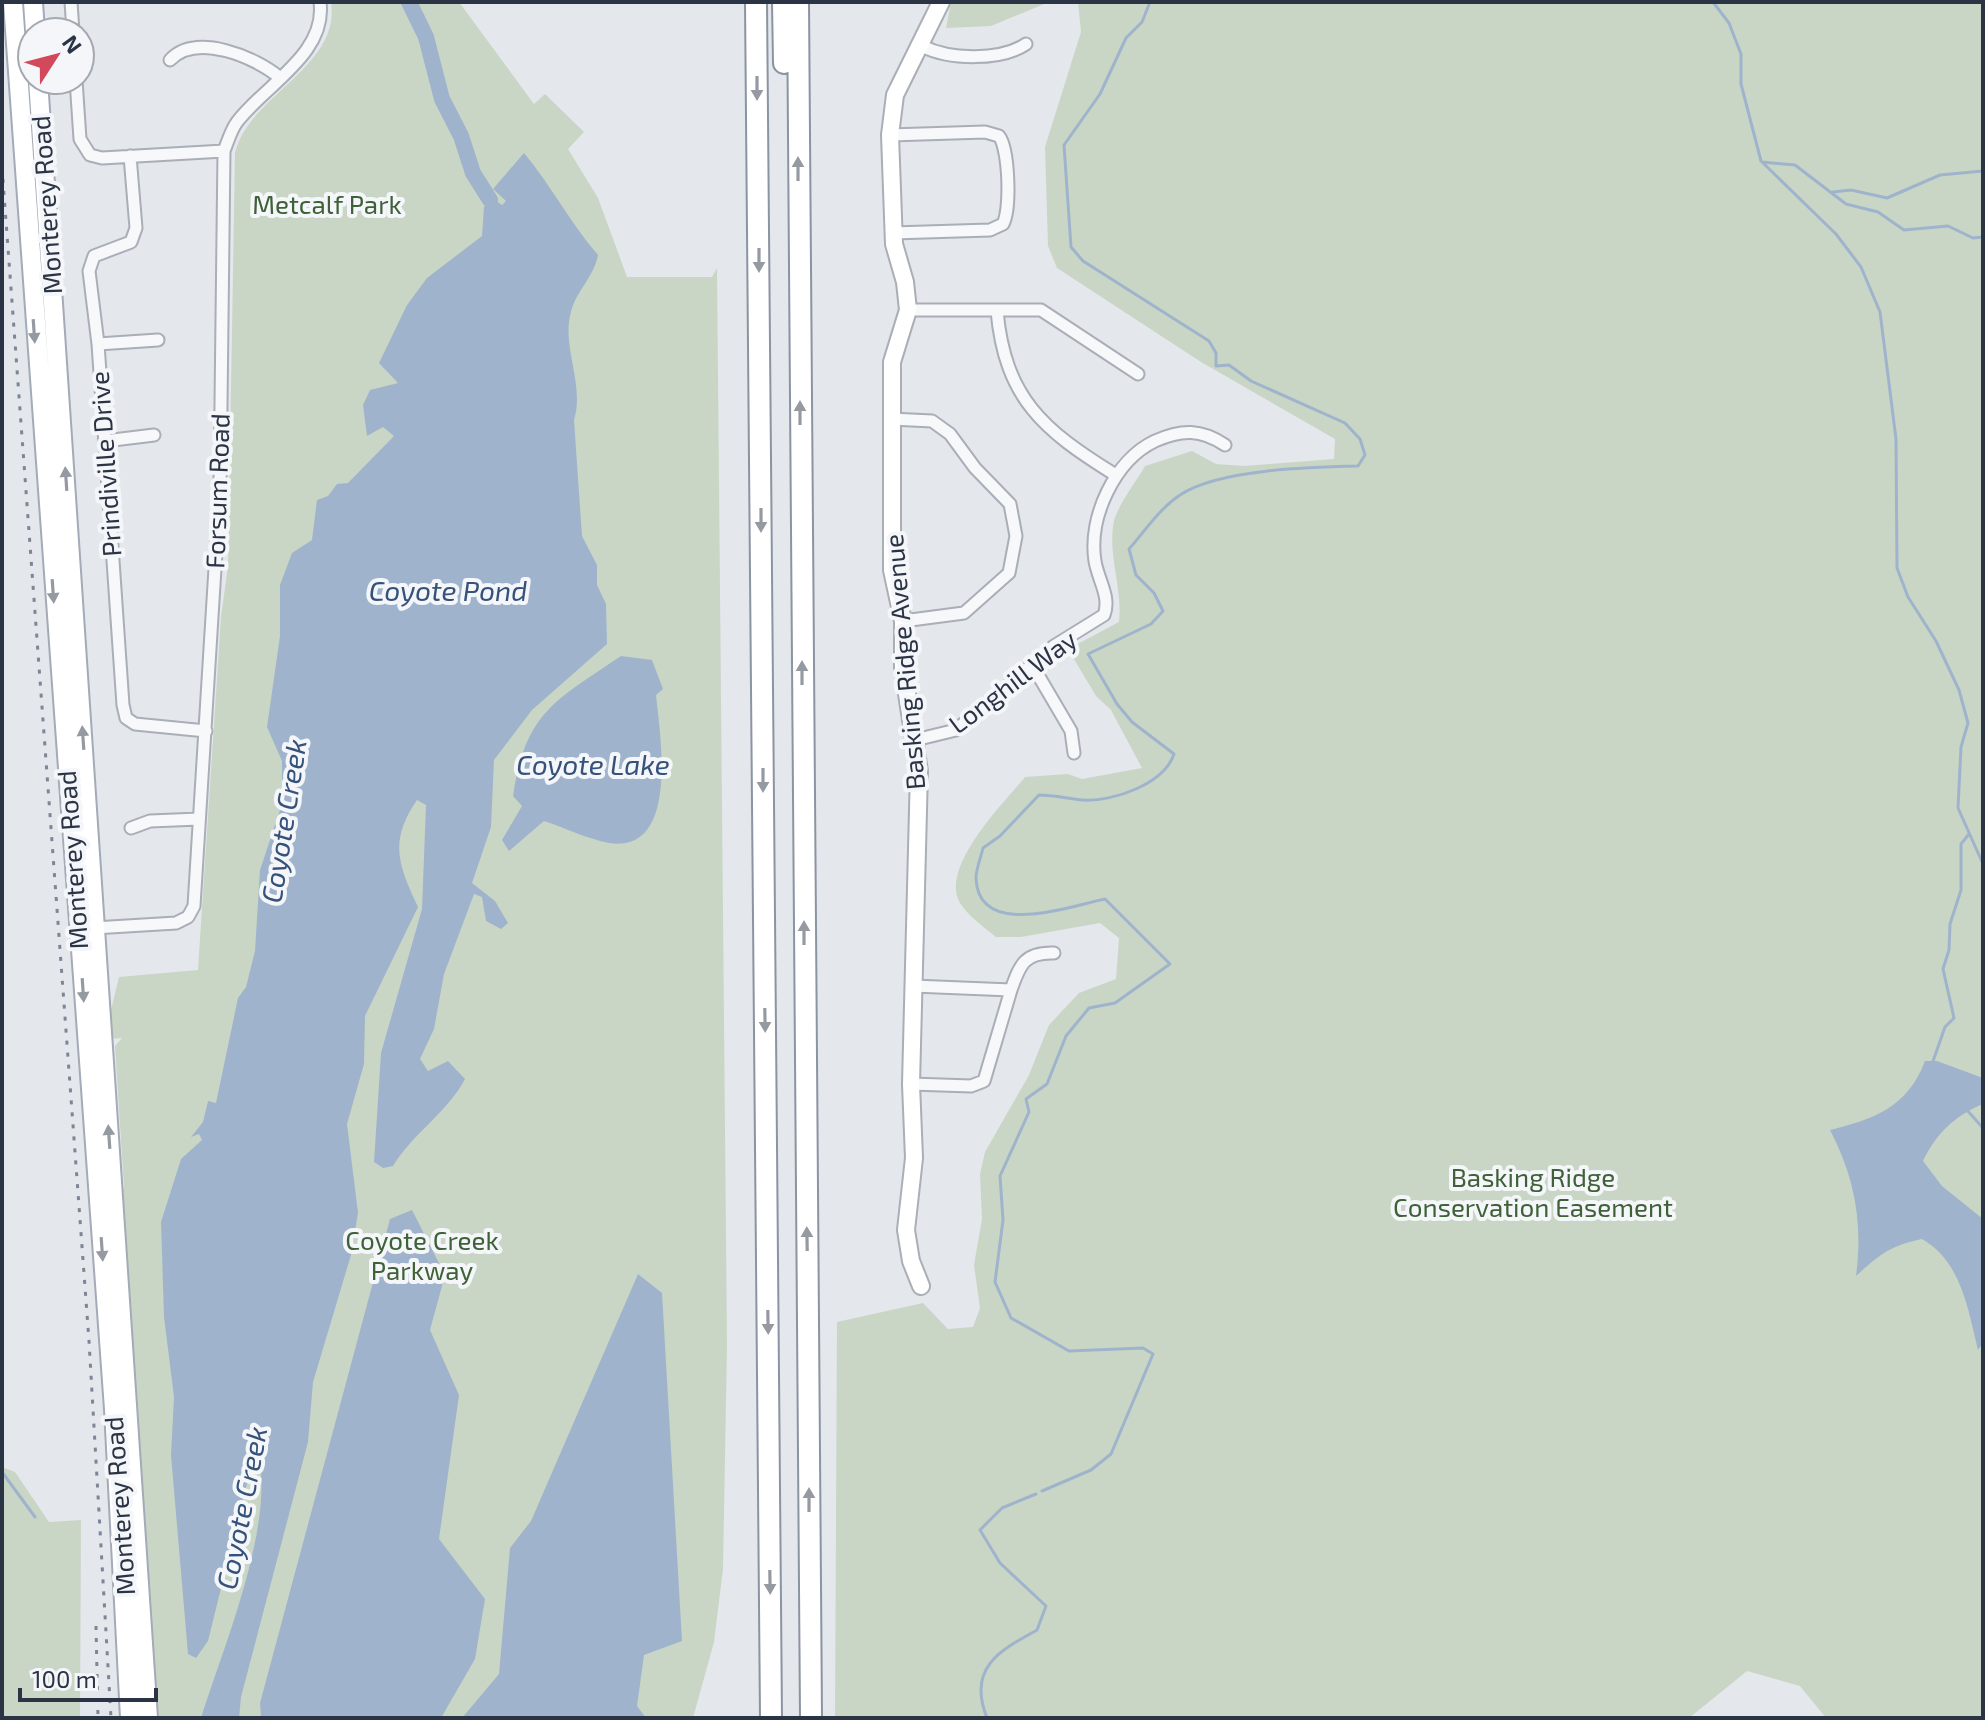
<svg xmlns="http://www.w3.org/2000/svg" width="1985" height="1720" font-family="'Exo 2',sans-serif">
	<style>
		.green { fill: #c9d6c5 }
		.water { fill: #9fb4cc }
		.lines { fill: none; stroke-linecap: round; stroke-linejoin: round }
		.stream { stroke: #9fb4cc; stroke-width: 3 }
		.river { stroke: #9fb4cc; stroke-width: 16 }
		.street-casing { stroke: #a9aeb7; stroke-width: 15 }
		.secondary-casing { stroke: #a9aeb7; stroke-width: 20 }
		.primary-casing { stroke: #a3abb8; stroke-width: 22 }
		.highway-casing { stroke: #8b94a3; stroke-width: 24 }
		.street { stroke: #f7f8fa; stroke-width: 11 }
		.secondary { stroke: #fff; stroke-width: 16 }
		.primary { stroke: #fff; stroke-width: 18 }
		.highway { stroke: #fff; stroke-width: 20 }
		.rail { stroke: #7d8696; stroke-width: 3; stroke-dasharray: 4 8; stroke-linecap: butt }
		.oneway { fill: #959aa2 }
		.labels { text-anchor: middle; stroke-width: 8; stroke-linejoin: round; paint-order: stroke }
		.street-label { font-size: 26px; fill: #2b3445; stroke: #f4f6f9 }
		.park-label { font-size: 26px; fill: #3f6138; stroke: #f4f6f9 }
		.water-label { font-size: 28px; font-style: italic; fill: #34527a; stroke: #f4f6f9 }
	</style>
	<rect width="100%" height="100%" fill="#e4e7ec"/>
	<path class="green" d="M 331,2 L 459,2 L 534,104 L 545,94 L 584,132 L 568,149 L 598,198 L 627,277 L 712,277 L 717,268 L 727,1345 L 723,1569 L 714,1642 L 693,1718 L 152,1718 L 115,1206 L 124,1187 L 115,1046 L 122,1038 L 104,1039 L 119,977 L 198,970 L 221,617 L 228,566 L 235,153 C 248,96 341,67 331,2 Z
		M 951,2 L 1049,2 L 991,26 L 946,28 Z
		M 1078,2 L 1983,2 L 1983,1718 L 1826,1718 L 1800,1686 L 1747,1671 L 1689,1718 L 835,1718 L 837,1322 L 923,1303 L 948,1329 L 973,1327 L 980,1308 L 974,1265 L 982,1219 L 980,1174 L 985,1152 L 1029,1075 L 1049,1025 L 1079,993 L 1116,979 L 1119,938 L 1100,923 L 1021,937 L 996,937 C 984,927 969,917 960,903 C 939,867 1004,803 1025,777 L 1068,774 L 1082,779 L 1142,768 L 1111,710 L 1096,696 L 1068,649 L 1119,622 C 1123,589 1107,554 1114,521 C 1119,503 1136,482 1145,466 L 1192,451 L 1216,464 L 1244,466 L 1334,459 L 1335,439 L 1201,362 L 1057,268 L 1048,246 L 1045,147 L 1081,32 Z
		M 2,1467 L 15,1472 L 49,1522 L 81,1520 L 80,1718 L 2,1718 Z"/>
	<path class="water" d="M 524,153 C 551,185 570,223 598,255 C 594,277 576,291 571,312 C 561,347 585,384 574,420 L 582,536 L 597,565 L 597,585 L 606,604 L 607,644 L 532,710 L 494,760 L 491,827 L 472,883 L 495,901 L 508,923 L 501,929 L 486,921 L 482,897 L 474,894 L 444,974 L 434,1029 L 420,1059 L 428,1071 L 448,1061 L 465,1079 C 447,1113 413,1133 393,1166 L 383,1168 L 374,1162 L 381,1053 L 422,909 L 426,805 L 417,800 C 388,842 399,866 418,907 L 365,1016 L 364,1064 L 347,1124 L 358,1213 L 351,1255 L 313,1382 L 308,1442 L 241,1697 L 239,1718 L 201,1718 C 223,1648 273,1530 259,1458 L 251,1467 L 208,1641 L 196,1658 L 188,1654 L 171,1455 L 174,1397 L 164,1317 L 161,1222 L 181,1159 L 202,1140 L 199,1134 L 191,1137 L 203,1122 L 208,1101 L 216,1103 L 238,998 L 246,987 L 255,951 L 260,870 L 282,804 L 282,761 L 267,727 L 280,636 L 280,585 L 292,553 L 312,540 L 317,500 L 328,496 L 337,484 L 348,483 L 394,436 L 383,427 L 367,436 L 363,405 L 370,390 L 398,383 L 379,363 L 407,305 L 427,278 L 482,236 L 484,207 L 492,198 L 502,205 L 506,201 L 493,189 Z
		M 621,656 L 652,660 L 663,689 L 656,695 C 660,735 680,854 609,843 C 588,839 565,828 544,821 L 509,851 L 502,840 L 522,806 L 513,796 C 525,712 556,700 621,656 Z
		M 1925,1061 L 1937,1061 L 1983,1078 L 1983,1104 C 1954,1116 1936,1134 1923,1161 L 1942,1186 L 1983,1219 L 1983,1343 L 1978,1350 C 1968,1309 1961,1261 1922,1239 C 1890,1246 1880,1254 1856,1276 C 1863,1223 1855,1178 1830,1130 C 1874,1119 1907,1108 1925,1061 Z
		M 412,1210 L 445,1275 L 430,1330 L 459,1395 L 439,1539 L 485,1599 L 475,1659 L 441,1718 L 261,1718 L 260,1703 L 390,1219 Z
		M 638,1274 L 662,1293 L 682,1641 L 644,1655 L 637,1706 L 646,1718 L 462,1718 L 499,1674 L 510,1548 L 531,1521 Z"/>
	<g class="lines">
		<path class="stream" d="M 1713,2 L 1729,23 L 1741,54 L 1741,84 L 1761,161 L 1836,234 L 1861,267 L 1880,312 L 1896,439 L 1897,568 L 1908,597 L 1936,641 L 1959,690 L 1968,723 L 1961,747 L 1958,808 L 1983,864
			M 1762,162 L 1795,165 L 1846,204 L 1878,212 L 1904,230 L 1948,226 L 1973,238 L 1983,237
			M 1833,192 L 1851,190 L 1887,198 L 1940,175 L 1983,171
			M 1932,1064 L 1945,1027 L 1954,1018 L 1943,969 L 1949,950 L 1950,924 L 1961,890 L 1961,844 L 1969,834
			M 1966,1109 L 1983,1128
			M 2,1472 L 35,1517
			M 1042,1491 L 1091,1470 L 1111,1454 L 1153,1354 L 1143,1348 L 1069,1351 L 1011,1318 L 995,1282 L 1003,1220 L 1000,1176 L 1029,1112 L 1026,1099 L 1047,1084 L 1066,1036 L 1089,1008 L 1115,1003 L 1170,964 L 1105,899 C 1070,906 978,940 976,878 C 976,869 981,857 983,848 L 1000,836 L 1039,795 C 1055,795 1069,799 1083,800 C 1113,802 1164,784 1174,754 L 1132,722 L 1117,704 L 1088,654 L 1151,624 L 1163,611 L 1154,593 L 1136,575 L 1129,549 C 1145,531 1160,508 1180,495 C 1218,469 1312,467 1358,466 L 1365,455 L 1360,439 L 1345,423 L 1251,381 L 1229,365 L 1216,366 L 1216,353 L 1209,341 L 1083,261 L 1071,247 L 1064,145 L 1100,94 L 1126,38 L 1142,22 L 1150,2
			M 987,1718 C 967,1668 999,1651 1037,1630 L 1046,1606 L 1000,1563 L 980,1530 L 1002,1508 L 1036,1494"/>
		<path class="river" d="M 409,2 L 426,37 L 442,99 L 461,136 L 473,173 L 490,200"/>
		<g class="street-casing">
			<path id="street" d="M 71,2 L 73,32
				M 922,46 C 949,60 1001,61 1026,44
				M 170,60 C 196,32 255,57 279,77
				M 76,80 L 80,139 L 90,155 L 102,158 L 224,151
				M 890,135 L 985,132 L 999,136 C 1009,149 1011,209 1003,224 L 990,230 L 893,233
				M 130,156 L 136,228 L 131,242 L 94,256 L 89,271 L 98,344 L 123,705 L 126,718 L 135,724 L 206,731
				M 908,310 L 1041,310 L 1138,374
				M 997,311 C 1005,398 1043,430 1114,474
				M 98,344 L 158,340
				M 891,419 L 932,421 L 950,434 L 975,468 L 1010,504 L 1016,536 L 1009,573 L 964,613 L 903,621
				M 105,441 L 154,435
				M 1031,663 L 1071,731 L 1074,753
				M 915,740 L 956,730 L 1054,646 L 1104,615 C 1111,597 1098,580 1095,561 C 1088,517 1115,460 1155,441 C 1182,429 1201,429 1225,445
				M 131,828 L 150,821 L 199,819
				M 94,928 L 176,923 L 188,917 L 194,906 L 220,488 L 224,151 C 228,141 231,130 237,122 C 265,85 327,54 320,2
				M 1011,990 C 1020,964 1025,952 1054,953
				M 911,1084 L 971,1086 L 984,1081 L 1011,990 L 913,986"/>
		</g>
		<g class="secondary-casing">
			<path id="secondary" d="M 921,1286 L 911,1261 L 906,1230 L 914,1158 L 911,1084 L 919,771 L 903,668 L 903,621 L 892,570 L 892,362 L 908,310 L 905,282 L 894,244 L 890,135 L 895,95 L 941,2"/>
		</g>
		<g class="primary-casing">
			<path id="primary" d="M 13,2 L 114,1409 L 130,1718
				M 33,2 L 35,32
				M 38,80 L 148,1718"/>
		</g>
		<g class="highway-casing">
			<path id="highway" d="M 756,2 L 771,1718
				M 783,2 L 784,63
				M 798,2 L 811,1718"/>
		</g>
		<use href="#street" class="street"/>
		<use href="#secondary" class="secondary"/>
		<use href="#primary" class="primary"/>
		<use href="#highway" class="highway"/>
		<path class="rail" d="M 2,167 L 89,1341 L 111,1718
			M 96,1626 L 98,1718"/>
	</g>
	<defs><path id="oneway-solid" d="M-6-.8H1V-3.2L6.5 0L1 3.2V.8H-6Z" transform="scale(2)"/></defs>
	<g class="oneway">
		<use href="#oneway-solid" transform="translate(757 88) rotate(90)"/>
		<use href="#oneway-solid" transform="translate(798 169) rotate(-90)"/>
		<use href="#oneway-solid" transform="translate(759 260) rotate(90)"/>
		<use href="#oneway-solid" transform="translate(34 331) rotate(86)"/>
		<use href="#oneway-solid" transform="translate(800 413) rotate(-90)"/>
		<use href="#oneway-solid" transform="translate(66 479) rotate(-94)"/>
		<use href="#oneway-solid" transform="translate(761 520) rotate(90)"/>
		<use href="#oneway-solid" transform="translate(53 591) rotate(86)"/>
		<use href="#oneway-solid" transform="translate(802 673) rotate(-90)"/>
		<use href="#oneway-solid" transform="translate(83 738) rotate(-94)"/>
		<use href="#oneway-solid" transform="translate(763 780) rotate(90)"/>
		<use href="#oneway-solid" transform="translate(804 933) rotate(-90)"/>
		<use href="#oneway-solid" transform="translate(83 990) rotate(86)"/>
		<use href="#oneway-solid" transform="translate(765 1020) rotate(89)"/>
		<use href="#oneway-solid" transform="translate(109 1137) rotate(-94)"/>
		<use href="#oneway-solid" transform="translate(807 1239) rotate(-91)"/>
		<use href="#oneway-solid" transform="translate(102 1249) rotate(86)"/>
		<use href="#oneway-solid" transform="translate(768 1322) rotate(89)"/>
		<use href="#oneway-solid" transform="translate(809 1500) rotate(-90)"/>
		<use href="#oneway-solid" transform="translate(770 1582) rotate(89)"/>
	</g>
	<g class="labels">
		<g class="street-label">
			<text transform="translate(47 205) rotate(-94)" y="9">Monterey Road</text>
			<text transform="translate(106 464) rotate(-94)" y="9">Prindiville Drive</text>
			<text transform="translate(218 491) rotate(-88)" y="9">Forsum Road</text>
			<text transform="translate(905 662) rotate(-95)" y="9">Basking Ridge Avenue</text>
			<text transform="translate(1013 682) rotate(-37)" y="9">Longhill Way</text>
			<text transform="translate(73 860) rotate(-94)" y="9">Monterey Road</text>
			<text transform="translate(120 1506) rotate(-94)" y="9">Monterey Road</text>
		</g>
		<g class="park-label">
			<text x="327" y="214">Metcalf Park</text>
			<text x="1533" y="1187">Basking Ridge<tspan x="1533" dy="30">Conservation Easement</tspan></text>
			<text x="422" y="1250">Coyote Creek<tspan x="422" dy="30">Parkway</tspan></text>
		</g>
		<g class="water-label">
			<text x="448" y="601">Coyote Pond</text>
			<text x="593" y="775">Coyote Lake</text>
			<text transform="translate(284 821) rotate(-81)" y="10">Coyote Creek</text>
			<text transform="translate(242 1508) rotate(-79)" y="10">Coyote Creek</text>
		</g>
	</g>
	<rect width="1985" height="1720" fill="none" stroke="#2b3445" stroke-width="8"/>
	<g transform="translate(56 56) rotate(54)"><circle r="38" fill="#f4f6f9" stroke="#a4a8b1" stroke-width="2"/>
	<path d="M0-6L14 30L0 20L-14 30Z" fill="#d1495b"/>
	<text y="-12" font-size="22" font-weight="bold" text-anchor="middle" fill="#2b3445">N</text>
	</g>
	<path d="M20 1688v12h136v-12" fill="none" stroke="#2b3445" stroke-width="4"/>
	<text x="32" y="1688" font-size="24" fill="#2b3445" stroke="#f4f6f9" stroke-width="6" paint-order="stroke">100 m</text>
</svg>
